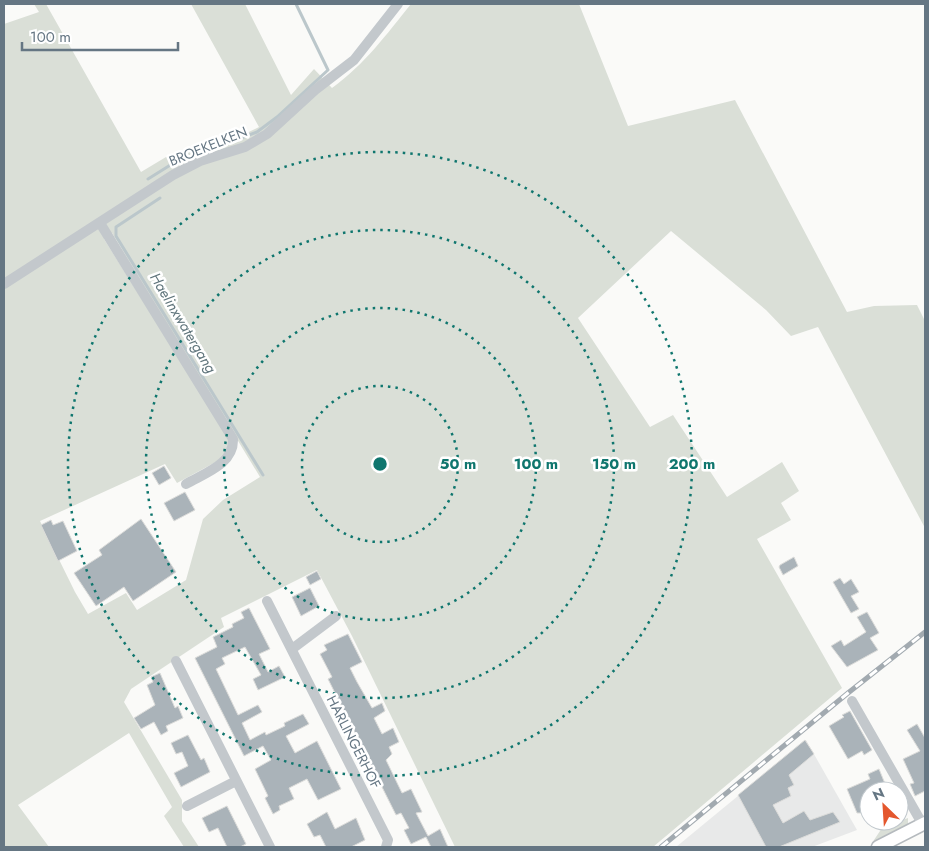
<svg xmlns="http://www.w3.org/2000/svg" width="929" height="851" font-family="Jost,sans-serif">
	<style>
		.built { fill: #e8e9e9 }
		.green { fill: #dadfd7; fill-rule: evenodd }
		.lines { fill: none; stroke-linecap: round; stroke-linejoin: round }
		.stream { stroke: #bbc7cb; stroke-width: 3 }
		.building { fill: #aab3b9; stroke: #dcdcda }
		.major-casing { stroke: #b5babe; stroke-width: 15 }
		.minor { stroke: #c3c8cc; stroke-width: 10 }
		.major { stroke: #fff; stroke-width: 12 }
		.rail-casing { stroke: #a2aab0; stroke-width: 5 }
		.rail { stroke: #fff; stroke-width: 3; stroke-dasharray: 9; stroke-linecap: butt }
		.ring { fill: none; stroke: #0f766e; stroke-width: 2.5; stroke-dasharray: 2.5 5 }
		.labels { text-anchor: middle; stroke-width: 5; stroke-linejoin: round; paint-order: stroke }
		.street-label { font-size: 14px; fill: #657683; stroke: #fff }
		.water-label { font-size: 15px; font-style: italic; fill: #60757c; stroke: #fff }
		.centre { fill: #0f766e; stroke: #fff; stroke-width: 2.5 }
		.ring-label { font-size: 15px; text-anchor: middle; font-weight: bold; fill: #0f766e; stroke: #fff; stroke-width: 5; stroke-linejoin: round; paint-order: stroke }
	</style>
	<rect width="100%" height="100%" fill="#fafaf8"/>
	<path class="built" d="M 806,740 L 857,830 L 812,847 L 676,847 Z"/>
	<path class="green" d="M 34,4 L 46,4 L 141,172 L 166,157 L 232,140 L 259,127 L 191,4 L 245,4 L 291,95 L 314,69 L 332,88 C 365,64 386,35 411,4 L 579,4 L 628,126 L 735,100 L 847,312 L 874,306 L 917,305 L 925,321 L 925,528 L 818,327 L 791,336 L 766,310 L 671,231 L 578,318 L 650,427 L 673,415 L 727,497 L 782,462 L 799,491 L 781,503 L 791,520 L 757,539 L 842,688 L 653,847 L 455,847 L 352,636 L 317,570 L 221,618 L 224,627 L 131,689 L 124,702 L 182,800 L 182,821 L 199,847 L 184,847 L 164,816 L 172,807 L 129,733 L 18,805 L 49,847 L 4,847 L 4,24 L 39,12 ZM 112,233 L 260,477 L 223,500 L 203,519 L 186,580 L 137,610 L 126,593 L 88,614 L 75,592 L 40,521 L 165,464 L 177,483 L 225,457 L 230,440 L 104,239 Z
		M 908,818 L 908,824 L 872,843 L 882,828 Z"/>
	<g class="lines">
		<path class="stream" d="M 148,179 L 172,164 L 257,132 L 277,117 L 328,70 L 296,4
			M 160,198 L 116,227 L 116,236 L 263,475"/>
	</g>
	<path class="building" d="M 164,466 L 171,478 L 159,485 L 152,473 Z
		M 185,492 L 195,510 L 174,521 L 164,503 Z
		M 141,519 L 176,572 L 133,601 L 124,587 L 96,606 L 74,573 L 102,555 L 99,550 Z
		M 51,520 L 53,525 L 63,521 L 77,551 L 58,561 L 41,525 Z
		M 794,557 L 798,566 L 783,575 L 779,567 L 780,565 Z
		M 317,571 L 321,579 L 310,585 L 306,577 Z
		M 840,578 L 844,584 L 851,579 L 859,592 L 851,596 L 859,609 L 851,613 L 833,582 Z
		M 310,588 L 319,606 L 301,616 L 292,597 Z
		M 249,608 L 270,649 L 259,654 L 268,672 L 279,666 L 285,677 L 258,690 L 253,679 L 261,675 L 245,647 L 222,658 L 225,664 L 216,669 L 238,715 L 258,705 L 262,712 L 242,723 L 250,740 L 265,732 L 266,735 L 285,726 L 284,723 L 303,714 L 309,724 L 286,736 L 295,753 L 317,741 L 341,789 L 318,800 L 307,779 L 289,788 L 294,799 L 279,806 L 280,810 L 273,814 L 265,798 L 268,796 L 255,769 L 271,760 L 263,746 L 244,756 L 195,658 L 217,647 L 213,637 L 233,627 L 232,624 L 244,618 L 241,612 Z
		M 867,612 L 879,633 L 870,638 L 878,650 L 847,667 L 831,646 L 841,640 L 844,646 L 866,632 L 857,617 Z
		M 348,634 L 362,662 L 350,668 L 357,682 L 372,708 L 382,703 L 385,711 L 374,718 L 382,734 L 393,728 L 399,742 L 389,747 L 392,754 L 386,760 L 402,793 L 411,789 L 422,812 L 416,813 L 428,836 L 440,829 L 448,847 L 431,847 L 426,837 L 411,844 L 404,830 L 409,828 L 401,813 L 396,815 L 328,679 L 332,677 L 320,654 L 327,650 L 324,645 Z
		M 160,673 L 175,708 L 178,706 L 183,718 L 166,726 L 168,731 L 161,735 L 154,722 L 141,729 L 134,718 L 155,705 L 147,685 L 153,682 L 151,677 Z
		M 850,711 L 872,750 L 864,755 L 862,751 L 848,759 L 829,726 L 844,717 L 842,715 Z
		M 917,724 L 925,738 L 925,791 L 915,796 L 910,784 L 914,783 L 903,759 L 920,751 L 907,730 Z
		M 188,735 L 201,760 L 204,758 L 210,772 L 181,787 L 174,773 L 188,766 L 182,752 L 176,754 L 171,743 Z
		M 805,740 L 814,754 L 789,775 L 794,785 L 788,788 L 791,796 L 773,805 L 783,823 L 804,811 L 810,820 L 833,812 L 840,822 L 779,847 L 766,847 L 738,795 Z
		M 879,769 L 888,791 L 869,791 L 869,807 L 863,813 L 857,813 L 847,789 L 870,779 L 868,774 Z
		M 227,806 L 246,844 L 240,847 L 227,847 L 218,828 L 209,832 L 202,818 Z
		M 327,812 L 335,829 L 356,818 L 365,840 L 351,847 L 326,847 L 320,835 L 314,837 L 307,824 Z"/>
	<g class="lines">
		<g class="major-casing">
			<path id="major" d="M 878,847 L 925,823"/>
		</g>
		<path class="minor" d="M 100,223 L 233,439 C 234,464 205,473 186,484
			M 4,284 L 173,175 L 200,161 L 245,147 L 267,134 L 315,90 L 354,60 L 398,4
			M 267,601 L 388,840 L 386,847
			M 292,649 L 336,616
			M 176,661 L 270,847
			M 852,701 L 923,825
			M 187,806 L 236,781"/>
		<use href="#major" class="major"/>
		<g class="rail-casing">
			<path id="rail" d="M 661,847 L 848,693 L 925,632"/>
		</g>
		<use href="#rail" class="rail"/>
	</g>
	<g class="ring">
		<circle cx="380" cy="464" r="78"/>
		<circle cx="380" cy="464" r="156"/>
		<circle cx="380" cy="464" r="234"/>
		<circle cx="380" cy="464" r="312"/>
	</g>
	<g class="labels">
		<g class="street-label">
			<text transform="translate(208 146) rotate(-22)" y="5">BROEKELKEN</text>
			<text transform="translate(354 742) rotate(63)" y="5">HARLINGERHOF</text>
		</g>
		<g class="water-label">
			<text transform="translate(183 323) rotate(59)" y="5">Haelinxwatergang</text>
		</g>
	</g>
	<circle cx="380" cy="464" r="8" class="centre"/>
	<g class="ring-label">
		<text x="458" y="469">50 m</text>
		<text x="536" y="469">100 m</text>
		<text x="614" y="469">150 m</text>
		<text x="692" y="469">200 m</text>
	</g>
	<rect width="929" height="851" fill="none" stroke="#657683" stroke-width="10"/>
	<g transform="translate(884 806) rotate(335)"><circle r="24" fill="#ffffff" stroke="#c1c8cd"/>
	<path d="M0-4L9 19L0 12L-9 19Z" fill="#e4572e"/>
	<text y="-8" font-size="14" font-weight="bold" text-anchor="middle" fill="#657683">N</text>
	</g>
	<path d="M22 42v8h156v-8" fill="none" stroke="#657683" stroke-width="2.5"/>
	<text x="30" y="42" font-size="15" fill="#657683" stroke="#ffffff" stroke-width="4" paint-order="stroke">100 m</text>
</svg>
